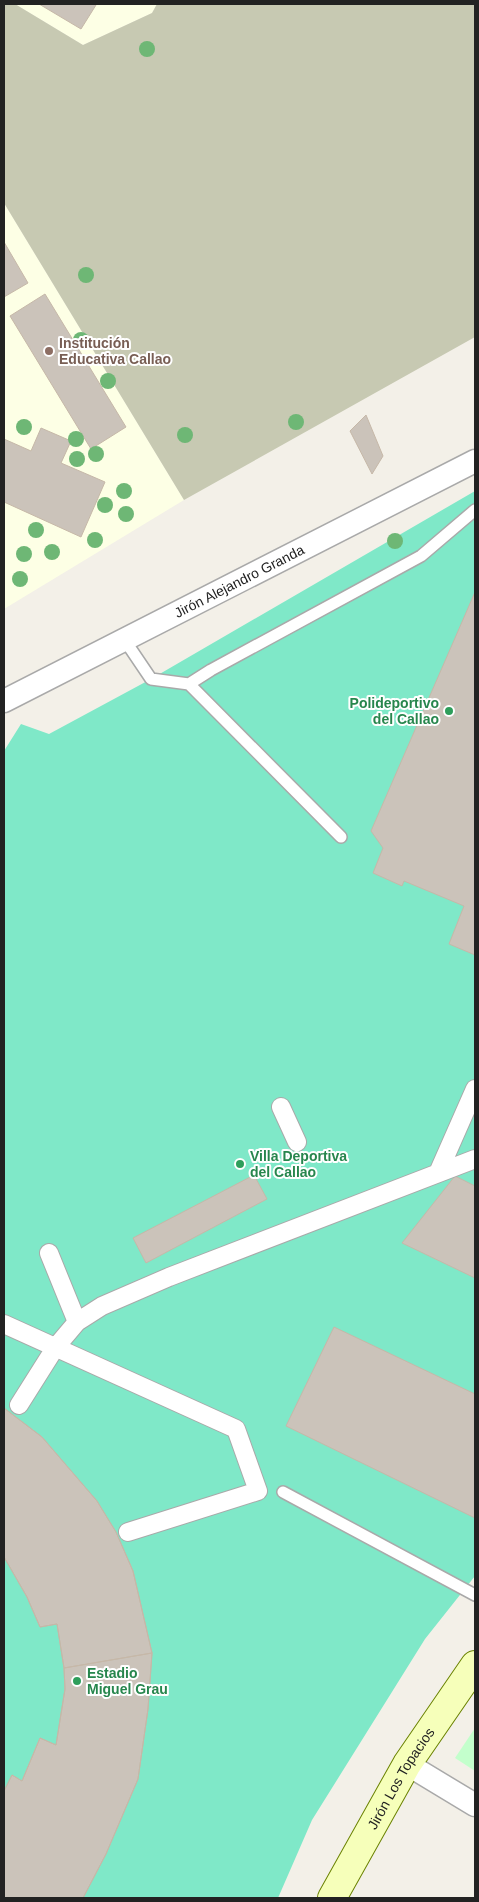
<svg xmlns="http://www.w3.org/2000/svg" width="479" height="1902" font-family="Arial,sans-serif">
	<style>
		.education { fill: #fdffe5 }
		.construction { fill: #c7c9b2 }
		.park { fill: #c3ffcc }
		.pitch { fill: #7fe8c8 }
		.building { fill: #cbc3ba; stroke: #c6b8a8 }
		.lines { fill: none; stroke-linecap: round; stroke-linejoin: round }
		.service-casing { stroke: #a9a9a9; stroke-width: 14 }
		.pedestrian-casing { stroke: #a9a9a9; stroke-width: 20 }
		.minor-casing { stroke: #a9a9a9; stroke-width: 25 }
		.secondary-casing { stroke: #6a8200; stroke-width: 30 }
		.service { stroke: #fff; stroke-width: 11 }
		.pedestrian { stroke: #fff; stroke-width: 18 }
		.minor { stroke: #fff; stroke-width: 22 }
		.secondary { stroke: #f6ffba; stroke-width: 28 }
		.tree { fill: #6eb775 }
		.education-dot { fill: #8d6e63; stroke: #fff; stroke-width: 2 }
		.leisure-dot { fill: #2e9e5b; stroke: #fff; stroke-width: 2 }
		.labels { text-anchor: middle; stroke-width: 4; stroke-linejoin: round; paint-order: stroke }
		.education-label { font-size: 14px; font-weight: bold; fill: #785e54; stroke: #fff; text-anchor: start }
		.street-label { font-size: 14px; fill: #222; stroke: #fff }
		.leisure-label { font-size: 14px; font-weight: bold; fill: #27864d; stroke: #fff; text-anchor: start }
	</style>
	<rect width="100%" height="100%" fill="#f3f0e8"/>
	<path class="education" d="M 15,4 L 157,4 L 152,13 L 83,45 Z
		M 4,203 L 184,500 L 4,609 Z"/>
	<path class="construction" d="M 4,4 L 15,4 L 83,45 L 152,13 L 157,4 L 475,4 L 475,337 L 184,500 L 4,203 Z"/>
	<path class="park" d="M 475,1728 L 475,1771 L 455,1758 Z"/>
	<path class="pitch" d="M 475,491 L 475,1576 L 425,1639 L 312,1820 L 278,1898 L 4,1898 L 4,751 L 21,724 L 49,734 L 151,679 Z"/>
	<path class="building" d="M 39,4 L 94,4 L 96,5 L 81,29 Z
		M 4,242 L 28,283 L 4,297 Z
		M 45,294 L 126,427 L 91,449 L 10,316 Z
		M 366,415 L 383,456 L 372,474 L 350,431 Z
		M 41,428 L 71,441 L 61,463 L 105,482 L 81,537 L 4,502 L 4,439 L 31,451 Z
		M 475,592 L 475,955 L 449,944 L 464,906 L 404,881 L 402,886 L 373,873 L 383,848 L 371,831 Z
		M 254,1175 L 267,1199 L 146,1263 L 133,1238 Z
		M 455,1176 L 475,1186 L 475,1278 L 402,1243 Z
		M 334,1327 L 475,1394 L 475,1518 L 286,1426 Z
		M 4,1408 L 42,1437 L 97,1501 L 116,1532 L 133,1571 L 152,1653 L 148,1709 L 138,1779 L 106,1854 L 83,1898 L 4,1898 L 4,1791 L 12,1775 L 22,1781 L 40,1738 L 56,1745 L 65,1689 L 64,1668 L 57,1624 L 40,1627 L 27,1597 L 4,1557 Z
		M 4,1408 L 42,1437 L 97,1501 L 116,1532 L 133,1571 L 152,1653 L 64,1668 L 57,1624 L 40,1627 L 27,1597 L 4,1557 Z
		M 152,1653 L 148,1709 L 138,1779 L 106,1854 L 83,1898 L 4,1898 L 4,1791 L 12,1775 L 22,1781 L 40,1738 L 56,1745 L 65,1689 L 64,1668 Z"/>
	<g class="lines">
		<g class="service-casing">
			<path id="service" d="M 124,639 L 151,679 L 189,684 L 211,670 L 421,556 L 475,510
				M 189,684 L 341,837
				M 283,1492 L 475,1595"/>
		</g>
		<g class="pedestrian-casing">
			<path id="pedestrian" d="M 281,1107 L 297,1142
				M 438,1173 L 475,1089
				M 49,1253 L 77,1322
				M 4,1324 L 236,1429 L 258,1491 L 128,1532
				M 19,1405 L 55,1348 L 77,1322 L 102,1306 L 169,1277 L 475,1159"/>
		</g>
		<g class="minor-casing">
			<g id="minor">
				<path id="s1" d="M 4,701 L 475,461"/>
				<path d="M 407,1764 L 475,1805"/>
			</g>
		</g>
		<g class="secondary-casing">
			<g id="secondary">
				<path id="s2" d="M 332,1898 L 407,1764 L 475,1665"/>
			</g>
		</g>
		<use href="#service" class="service"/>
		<use href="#pedestrian" class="pedestrian"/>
		<use href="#minor" class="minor"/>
		<use href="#secondary" class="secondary"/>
	</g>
	<g class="tree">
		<circle cx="147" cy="49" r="8"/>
		<circle cx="86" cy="275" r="8"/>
		<circle cx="81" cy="340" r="8"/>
		<circle cx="108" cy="381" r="8"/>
		<circle cx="296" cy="422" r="8"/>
		<circle cx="24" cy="427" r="8"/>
		<circle cx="185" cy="435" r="8"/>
		<circle cx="76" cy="439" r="8"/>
		<circle cx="96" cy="454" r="8"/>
		<circle cx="77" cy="459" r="8"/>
		<circle cx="124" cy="491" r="8"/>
		<circle cx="105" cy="505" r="8"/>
		<circle cx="126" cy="514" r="8"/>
		<circle cx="36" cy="530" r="8"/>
		<circle cx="95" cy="540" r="8"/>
		<circle cx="395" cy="541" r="8"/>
		<circle cx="52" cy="552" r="8"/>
		<circle cx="24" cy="554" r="8"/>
		<circle cx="20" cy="579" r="8"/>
	</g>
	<circle class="education-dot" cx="49" cy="351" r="5"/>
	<g class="leisure-dot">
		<circle cx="449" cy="711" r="5"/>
		<circle cx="240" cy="1164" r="5"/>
		<circle cx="77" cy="1681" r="5"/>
	</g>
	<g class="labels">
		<g class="education-label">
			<text x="59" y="348">Institución<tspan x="59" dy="16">Educativa Callao</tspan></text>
		</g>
		<g class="street-label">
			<text dy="5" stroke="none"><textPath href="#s1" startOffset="264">Jirón Alejandro Granda</textPath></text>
			<text dy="5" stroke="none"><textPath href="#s2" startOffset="138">Jirón Los Topacios</textPath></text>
		</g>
		<g class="leisure-label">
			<text x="439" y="708" text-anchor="end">Polideportivo<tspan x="439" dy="16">del Callao</tspan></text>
			<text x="250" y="1161">Villa Deportiva<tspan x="250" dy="16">del Callao</tspan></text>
			<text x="87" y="1678">Estadio<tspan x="87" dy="16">Miguel Grau</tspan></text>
		</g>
	</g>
	<rect width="479" height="1902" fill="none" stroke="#222222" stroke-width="10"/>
</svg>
